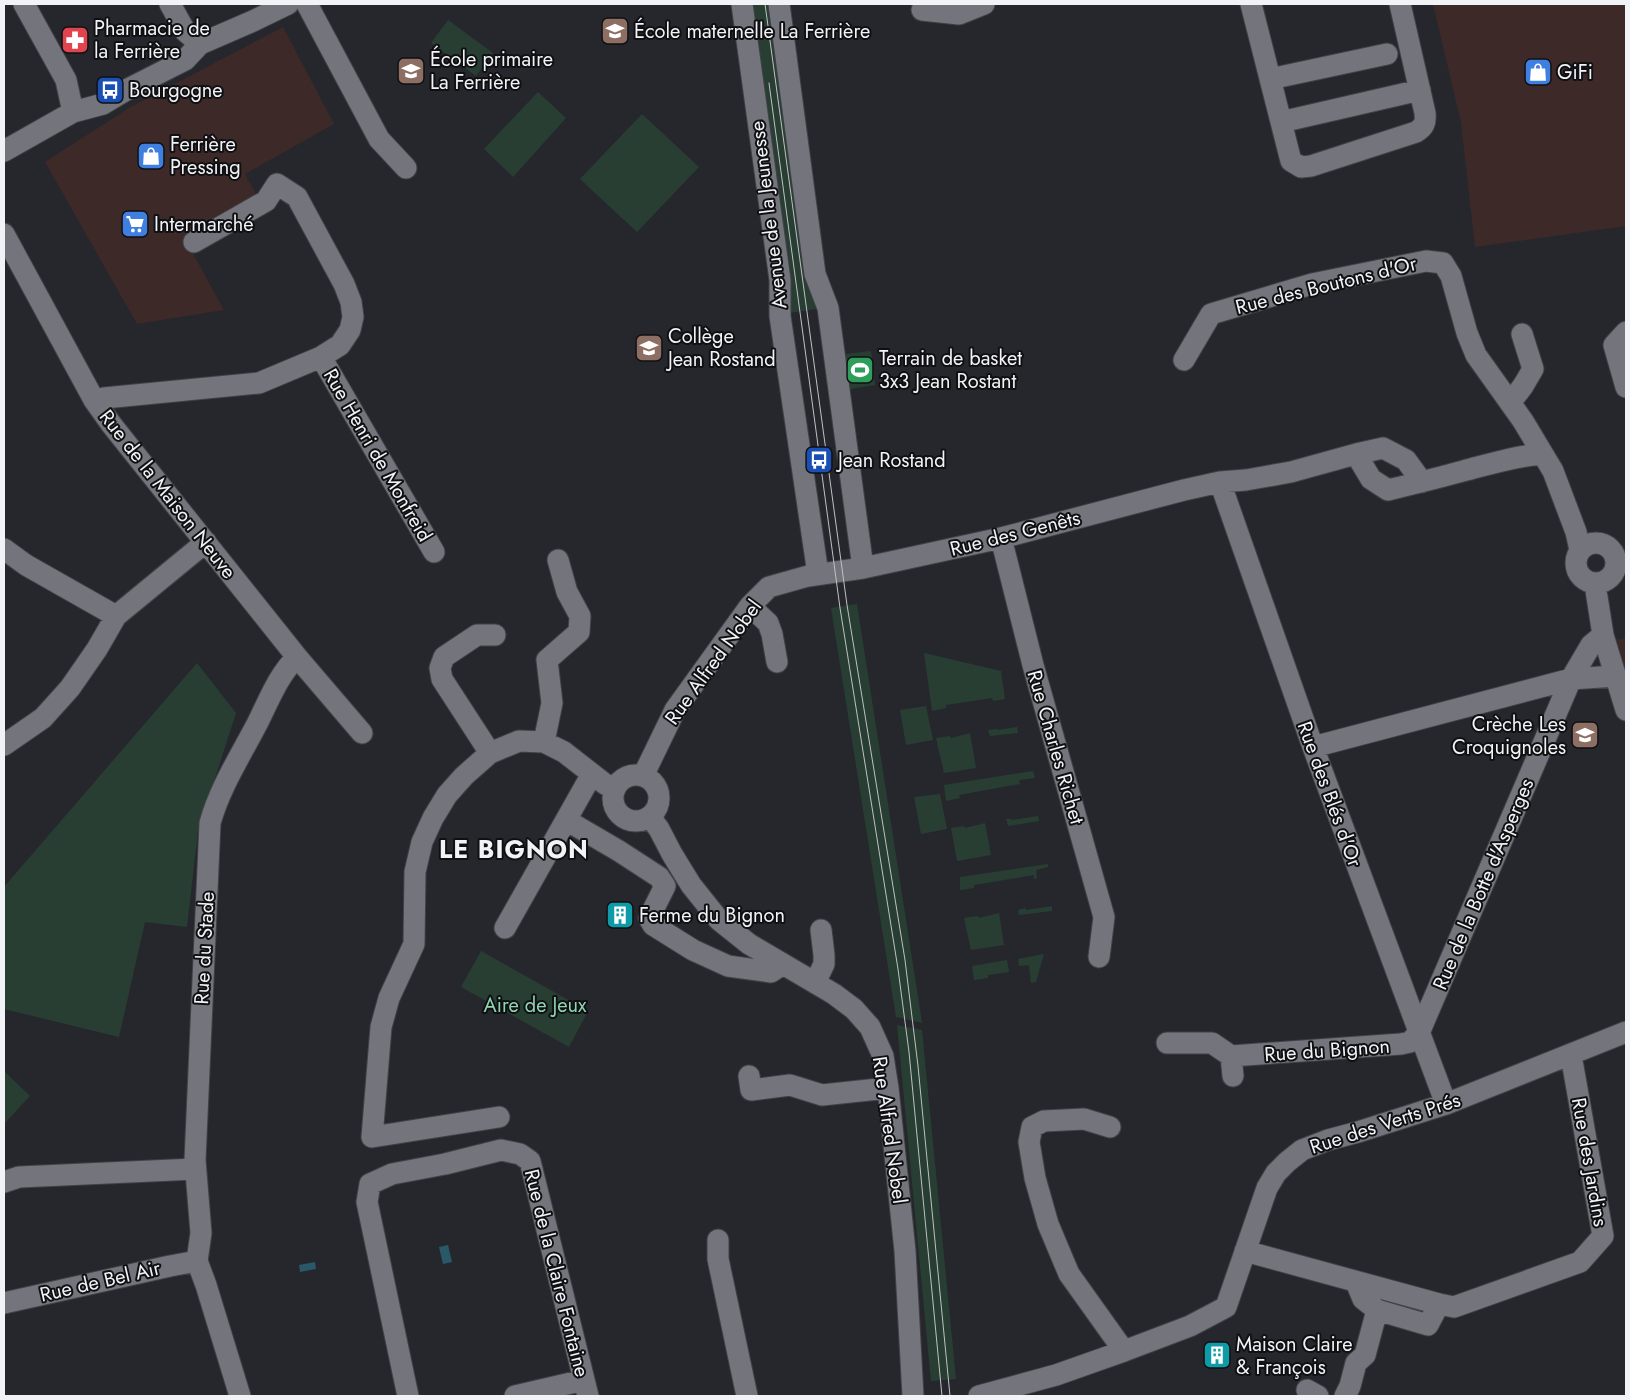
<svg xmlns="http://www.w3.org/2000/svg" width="1630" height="1400" font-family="Jost,sans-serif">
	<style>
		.commercial { fill: #3d2928 }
		.green { fill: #283e33 }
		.water { fill: #295968 }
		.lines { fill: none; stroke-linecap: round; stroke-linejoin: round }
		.minor-casing { stroke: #414247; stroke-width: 23 }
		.minor { stroke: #74757c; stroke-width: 21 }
		.tram { stroke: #c0c1c5; stroke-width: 1 }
		.labels { text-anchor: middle; stroke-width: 4; stroke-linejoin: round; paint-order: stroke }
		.poi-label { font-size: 20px; fill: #f2f3f7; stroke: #101013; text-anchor: start }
		.street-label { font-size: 20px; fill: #f2f3f7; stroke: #101013 }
		.park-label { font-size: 20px; fill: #8fd5b2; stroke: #101013 }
		.district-label { font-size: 25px; font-weight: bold; letter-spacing: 1px; fill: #f2f3f7; stroke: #101013 }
	</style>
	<rect width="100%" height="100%" fill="#26272d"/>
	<path class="commercial" d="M 1433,4 L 1626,4 L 1626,226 L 1475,247 L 1461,123 Z
		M 283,27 L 334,124 L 245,174 L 258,198 L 185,239 L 224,310 L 137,324 L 45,162 L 129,108 Z
		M 1626,638 L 1626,670 L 1617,640 Z"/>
	<path class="green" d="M 748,4 L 774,4 L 777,25 L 751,28 Z
		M 448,20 L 493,53 L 476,76 L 431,43 Z
		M 779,35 L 816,309 L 789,313 L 752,38 Z
		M 538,92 L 566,118 L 513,177 L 484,149 Z
		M 642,114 L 699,167 L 637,232 L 580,179 Z
		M 871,351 L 875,385 L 850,389 L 845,354 Z
		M 857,604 L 922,1023 L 896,1017 L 831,608 Z
		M 924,653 L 1001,671 L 1005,699 L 993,701 L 992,698 L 946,705 L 946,708 L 932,711 Z
		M 197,663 L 236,713 L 198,831 L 187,927 L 145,922 L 119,1037 L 4,1009 L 4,887 Z
		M 926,706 L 933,740 L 906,745 L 900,710 Z
		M 1017,727 L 1018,733 L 990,736 L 988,730 L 997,729 L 998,730 Z
		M 970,733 L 976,768 L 944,773 L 936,738 L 950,736 L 951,738 Z
		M 1033,771 L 1035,778 L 1019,780 L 1020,784 L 959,795 L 960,798 L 946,801 L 944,785 Z
		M 940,794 L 947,829 L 921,834 L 914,797 Z
		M 1038,816 L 1039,821 L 1008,826 L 1006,819 L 1011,819 L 1012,820 Z
		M 985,823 L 991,855 L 957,861 L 951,828 L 964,826 L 965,828 Z
		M 1048,864 L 1048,867 L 1036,870 L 1037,878 L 1034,879 L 1034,875 L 974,885 L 974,888 L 960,890 L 960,877 Z
		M 1052,906 L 1052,911 L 1019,915 L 1018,910 L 1025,908 L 1026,910 Z
		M 999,913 L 1004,945 L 971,950 L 964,918 L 978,916 L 979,918 Z
		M 481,951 L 588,1011 L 569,1047 L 461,987 Z
		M 1044,954 L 1036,982 L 1031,983 L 1029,965 L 1019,966 L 1018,959 Z
		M 1007,960 L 1009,972 L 988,975 L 988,978 L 974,980 L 972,966 Z
		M 897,1025 L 922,1030 L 956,1379 L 931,1381 Z
		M 4,1071 L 30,1096 L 4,1124 Z"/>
	<path class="water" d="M 448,1245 L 452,1262 L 443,1264 L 439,1247 Z
		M 315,1262 L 316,1269 L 300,1272 L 299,1265 Z"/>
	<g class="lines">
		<g class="minor-casing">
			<path id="minor" d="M 24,4 L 66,80 L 73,112
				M 170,4 L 185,31 L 200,44
				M 307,4 L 379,139 L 406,168
				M 742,4 L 780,280 L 780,316 L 818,574
				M 779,4 L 815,274 L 828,308 L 863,568
				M 1251,4 L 1291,161 L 1301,167 L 1311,166 L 1416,132 C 1424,127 1426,123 1425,113 L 1400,4
				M 922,10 L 959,14 L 984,4
				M 1270,79 L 1387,54
				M 1281,122 L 1420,90
				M 4,151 L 73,112 L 103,104 L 128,89 L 185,60 L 200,44 L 253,21 L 288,4
				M 4,234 L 94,400 L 111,424 L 297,657 L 362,733
				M 1626,332 L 1614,345 L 1626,387
				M 321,357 L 434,552
				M 1184,360 L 1211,314 L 1312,284 L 1426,261 L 1443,263 L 1451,276 L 1467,333 L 1476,355 L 1523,421 L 1553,471 L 1576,532 L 1580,550
				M 94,400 L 104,398 L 259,383 L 321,357 L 340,345 L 350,330 L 353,317 L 351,302 L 344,284 L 297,197 L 277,184 L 266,201 L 194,242
				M 1510,403 L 1523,386 L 1533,369 L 1522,334
				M 1220,482 L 1313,747 L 1446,1104
				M 1422,482 L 1406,460 L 1383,448 L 1356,454 L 1371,479 L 1388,490 C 1413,484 1438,478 1463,471 C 1490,464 1515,456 1542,454
				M 1001,538 L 1033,665 L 1104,917 L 1099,957
				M1576 563a20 20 0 1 1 40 0a20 20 0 1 1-40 0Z
				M 4,549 L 26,565 L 116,616
				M 1595,584 L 1603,635 L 1626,710
				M 750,606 L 768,623 L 772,634 L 777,662
				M 544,742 L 552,703 L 547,660 L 579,632 L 580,616 L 567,592 L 558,560
				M 4,745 L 43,718 L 70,688 L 97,649 L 116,616 L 206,542
				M 1313,747 L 1571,679 L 1616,676
				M 490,753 L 442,679 L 440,668 L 444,657 L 477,635 L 495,635
				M613 798a23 23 0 1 1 46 0a23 23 0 1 1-46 0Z
				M 643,776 L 675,710 L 750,606 L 769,587 L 808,576 L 863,568 L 1001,538 L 1184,490 L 1220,482 L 1246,480 L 1291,472 L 1356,454
				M 650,817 L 659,829 L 672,854 L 691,885 L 719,920 L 749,944 L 834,994 L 854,1009 L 870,1027 L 883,1056 L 888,1088 L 905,1251 L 913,1396
				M 566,820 L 619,851 L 659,877 L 665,886 L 649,918 L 653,925 L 693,950 L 728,966 L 771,972 L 783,964
				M 505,928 L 592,774
				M 815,983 L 824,964 L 824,955 L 821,930
				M 1167,1043 L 1212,1043 L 1231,1056
				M 749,1076 L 751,1090 L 790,1085 L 822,1095 L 888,1088
				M 1233,1076 L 1231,1056 L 1401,1044 L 1410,1042 L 1419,1033 L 1571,679 L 1591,645 L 1603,635
				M 499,1117 L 372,1137 L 381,1027 L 389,998 L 414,944 L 415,872 L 422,842 L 433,818 L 447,795 L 464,776 L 490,753 L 519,741 L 544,742 L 564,752 L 605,784 L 615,789
				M 1110,1127 L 1084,1119 L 1044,1121 L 1032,1127 L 1029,1142 L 1035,1178 L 1048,1224 L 1069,1274 L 1124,1351
				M 4,1182 L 19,1177 L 195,1169
				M 718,1240 L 718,1259 L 747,1396
				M 1245,1251 L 1439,1304 L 1454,1307 L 1580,1262 L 1603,1236 L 1571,1055
				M 1356,1282 L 1363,1299 L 1377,1310 L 1428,1325 L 1439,1304
				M 4,1303 L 170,1266 L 197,1261
				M 1307,1390 L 1318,1396
				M 240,1396 L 206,1285 L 197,1261 L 201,1233 L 195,1160 L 210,823 C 220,787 241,755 258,722 C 269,700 279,674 297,657
				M 408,1396 L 367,1202 L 370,1184 L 392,1174 L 445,1164 L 501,1150 L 520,1154 L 530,1161 L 588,1396
				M 515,1396 L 584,1380
				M 979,1396 L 1056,1375 L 1124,1351 L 1190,1326 L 1226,1307 L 1267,1188 L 1276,1173 L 1287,1162 L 1302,1150 L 1328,1140 L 1358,1132 L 1446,1104 L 1626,1032
				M 1345,1396 L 1350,1386 L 1356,1363 L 1365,1355 L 1377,1310"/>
		</g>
		<use href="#minor" class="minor"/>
		<path class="tram" d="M 765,4 L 847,605 L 905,960 L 918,1066 L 950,1396
			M 769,83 L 840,608 L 898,969 L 909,1052 L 942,1396"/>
	</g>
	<defs>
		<g id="school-square" transform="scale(1.4375)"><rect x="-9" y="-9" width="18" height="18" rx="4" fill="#8d6e63" stroke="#101013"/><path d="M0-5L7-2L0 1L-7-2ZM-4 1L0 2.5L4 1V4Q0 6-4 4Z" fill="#fff"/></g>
		<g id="pharmacy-square" transform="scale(1.4375)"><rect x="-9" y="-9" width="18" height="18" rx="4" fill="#e0444e" stroke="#101013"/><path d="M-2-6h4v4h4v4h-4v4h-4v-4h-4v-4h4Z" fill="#fff"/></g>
		<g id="shop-square" transform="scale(1.4375)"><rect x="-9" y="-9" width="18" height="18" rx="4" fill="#3f7fe0" stroke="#101013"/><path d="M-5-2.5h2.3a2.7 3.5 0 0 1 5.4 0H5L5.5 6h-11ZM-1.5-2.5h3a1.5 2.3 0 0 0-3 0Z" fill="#fff"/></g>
		<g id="bus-square" transform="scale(1.4375)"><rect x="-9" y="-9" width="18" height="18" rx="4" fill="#1a4fb4" stroke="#101013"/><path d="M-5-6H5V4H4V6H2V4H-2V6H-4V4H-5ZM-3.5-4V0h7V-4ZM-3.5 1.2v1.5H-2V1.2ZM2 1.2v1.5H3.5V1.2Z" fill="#fff"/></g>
		<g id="supermarket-square" transform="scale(1.4375)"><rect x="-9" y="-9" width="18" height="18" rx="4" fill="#3f7fe0" stroke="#101013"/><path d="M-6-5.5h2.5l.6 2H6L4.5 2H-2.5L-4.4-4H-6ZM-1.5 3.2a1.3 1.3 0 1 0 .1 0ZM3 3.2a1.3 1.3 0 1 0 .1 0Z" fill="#fff"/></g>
		<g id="stadium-square" transform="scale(1.4375)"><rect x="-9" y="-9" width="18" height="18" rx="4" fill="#2e9e5b" stroke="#101013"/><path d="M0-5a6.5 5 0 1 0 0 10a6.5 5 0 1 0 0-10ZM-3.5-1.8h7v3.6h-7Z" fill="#fff"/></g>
		<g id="building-square" transform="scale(1.4375)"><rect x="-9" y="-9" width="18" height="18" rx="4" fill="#0f9aa8" stroke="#101013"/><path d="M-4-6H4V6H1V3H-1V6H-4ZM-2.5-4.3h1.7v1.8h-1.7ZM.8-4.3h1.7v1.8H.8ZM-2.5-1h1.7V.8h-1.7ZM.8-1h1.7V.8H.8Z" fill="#fff"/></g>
	</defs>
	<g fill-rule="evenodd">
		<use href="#school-square" x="615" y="31"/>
		<use href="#pharmacy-square" x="75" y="40"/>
		<use href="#school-square" x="411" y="71"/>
		<use href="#shop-square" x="1538" y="72"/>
		<use href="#bus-square" x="110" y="90"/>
		<use href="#shop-square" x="151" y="156"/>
		<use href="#supermarket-square" x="135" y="224"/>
		<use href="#school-square" x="649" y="348"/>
		<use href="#stadium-square" x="860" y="370"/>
		<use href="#bus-square" x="819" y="460"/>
		<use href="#school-square" x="1585" y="735"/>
		<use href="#building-square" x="620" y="915"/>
		<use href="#building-square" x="1217" y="1355"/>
	</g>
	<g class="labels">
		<g class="poi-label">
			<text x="94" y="35">Pharmacie de<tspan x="94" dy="23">la Ferrière</tspan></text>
			<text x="634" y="38">École maternelle La Ferrière</text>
			<text x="430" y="66">École primaire<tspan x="430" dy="23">La Ferrière</tspan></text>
			<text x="1557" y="79">GiFi</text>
			<text x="129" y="97">Bourgogne</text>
			<text x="170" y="151">Ferrière<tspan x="170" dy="23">Pressing</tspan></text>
			<text x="154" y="231">Intermarché</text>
			<text x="668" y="343">Collège<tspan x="668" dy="23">Jean Rostand</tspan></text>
			<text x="879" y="365">Terrain de basket<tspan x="879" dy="23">3x3 Jean Rostant</tspan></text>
			<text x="838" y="467">Jean Rostand</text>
			<text x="1566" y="731" text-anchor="end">Crèche Les<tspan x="1566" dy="23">Croquignoles</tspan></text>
			<text x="639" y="922">Ferme du Bignon</text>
			<text x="1236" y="1351">Maison Claire<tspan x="1236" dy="23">&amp; François</tspan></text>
		</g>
		<g class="street-label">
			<text transform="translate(768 215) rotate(-97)" y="7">Avenue de la Jeunesse</text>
			<text transform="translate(1326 285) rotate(-14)" y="7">Rue des Boutons d'Or</text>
			<text transform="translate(378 455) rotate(60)" y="7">Rue Henri de Monfreid</text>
			<text transform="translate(168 494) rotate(52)" y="7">Rue de la Maison Neuve</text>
			<text transform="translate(1015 533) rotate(-14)" y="7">Rue des Genêts</text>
			<text transform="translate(713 662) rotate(-54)" y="7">Rue Alfred Nobel</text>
			<text transform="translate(1056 747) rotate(74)" y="7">Rue Charles Richet</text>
			<text transform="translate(1330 794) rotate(70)" y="7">Rue des Blés d'Or</text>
			<text transform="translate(1483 884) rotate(-67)" y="7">Rue de la Botte d'Asperges</text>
			<text transform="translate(204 948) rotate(-87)" y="7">Rue du Stade</text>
			<text transform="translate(1327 1050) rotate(-4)" y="7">Rue du Bignon</text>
			<text transform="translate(1385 1123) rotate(-18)" y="7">Rue des Verts Prés</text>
			<text transform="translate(890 1130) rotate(82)" y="7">Rue Alfred Nobel</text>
			<text transform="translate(1590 1162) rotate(80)" y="7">Rue des Jardins</text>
			<text transform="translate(557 1273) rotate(76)" y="7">Rue de la Claire Fontaine</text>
			<text transform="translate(100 1281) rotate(-13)" y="7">Rue de Bel Air</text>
		</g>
		<g class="park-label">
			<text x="535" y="1012">Aire de Jeux</text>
		</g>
		<g class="district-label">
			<text x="514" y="858">LE BIGNON</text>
		</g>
	</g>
	<rect width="1630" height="1400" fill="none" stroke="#f2f3f7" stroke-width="10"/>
</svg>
